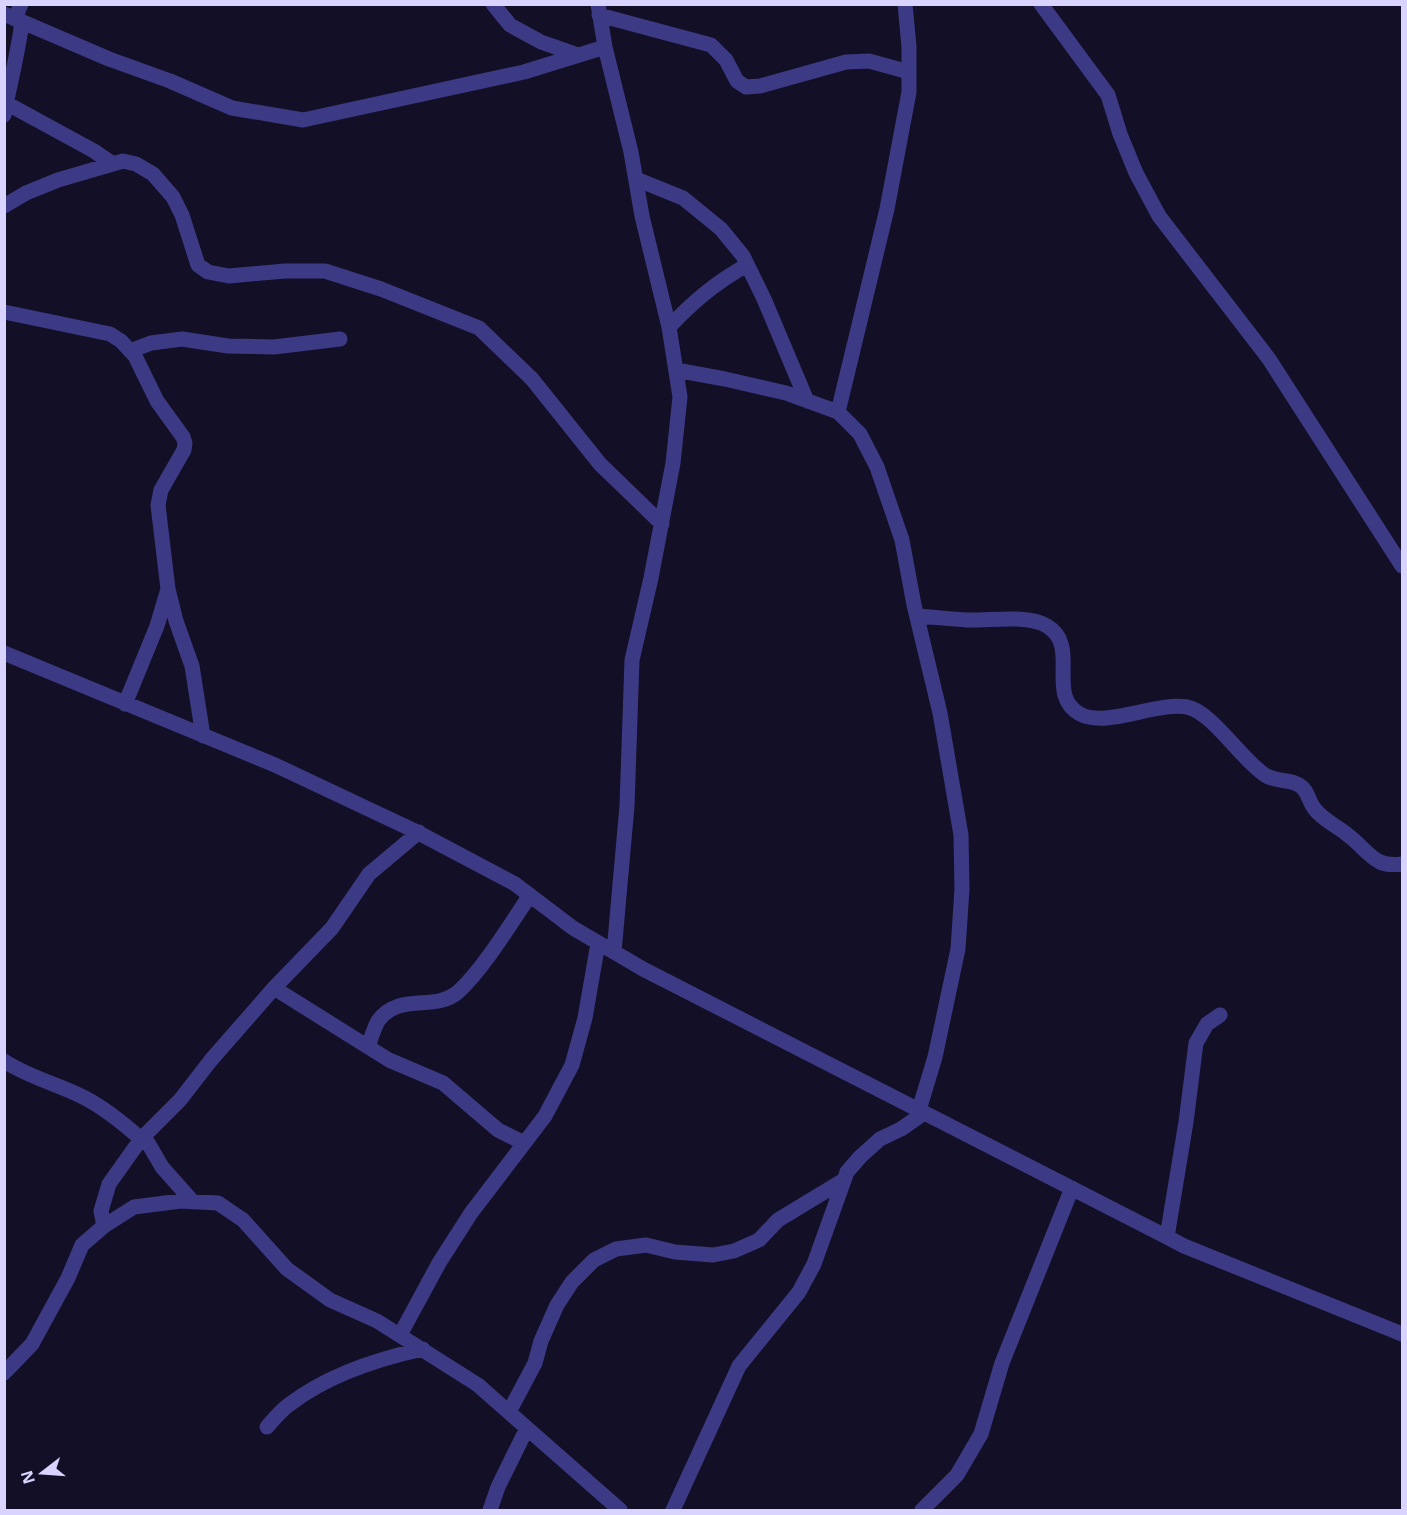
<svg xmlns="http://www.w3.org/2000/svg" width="1407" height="1515" font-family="'Noto Sans',sans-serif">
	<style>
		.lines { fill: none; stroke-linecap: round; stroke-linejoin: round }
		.street { stroke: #3d3a85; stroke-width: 15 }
	</style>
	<rect width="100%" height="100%" fill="#130f26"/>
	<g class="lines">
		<path class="street" d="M 493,4 L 510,25 L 541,42 L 578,55
			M 598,4 L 605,47 L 631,152 L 642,216 L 669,327 L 680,397 L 673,463 L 651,578 L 632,660 L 627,806 L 614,952
			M 1041,4 L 1108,95 L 1120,134 L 1136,173 L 1159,216 L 1269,359 L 1402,566
			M 4,14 L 109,59 L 170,81 L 232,108 L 303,120 L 524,72 L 605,47
			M 599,15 L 711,45 L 726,60 L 737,81 L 746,87 L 760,86 L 846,62 L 869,61 L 909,72
			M 15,19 L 21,4
			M 6,103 L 94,151 L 113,164
			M 4,115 C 10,83 18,53 22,22
			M 636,179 L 683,198 L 721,229 L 743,256 L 764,299 L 807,401
			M 4,206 L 26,193 L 58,180 L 123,161 L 136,164 L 153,174 L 173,197 L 182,215 L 198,265 L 208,272 L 229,276 L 285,271 L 325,271 L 381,289 L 479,328 L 532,379 L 600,464 L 662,524
			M 4,312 L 110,334 L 121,341 L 135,356 L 157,401 L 183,437 L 185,443 L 184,450 L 161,490 L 158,505 L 168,589 L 176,621 L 192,666 L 203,736
			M 669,327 C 694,301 715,283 747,265
			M 130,351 L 151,343 L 182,339 L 228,346 L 274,347 L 340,339
			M 676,370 L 725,379 L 786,393 L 838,412 L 860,434 L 877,467 L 902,540 L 914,605 L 940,713 L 961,835 L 962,889 L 958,949 L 935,1057 L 919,1110
			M 838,412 L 887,209 L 909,92 L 909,47 L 905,4
			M 917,616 C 933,617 950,619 967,620 C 989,621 1028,614 1047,626 C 1081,646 1045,695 1080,714 C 1106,728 1155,702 1187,707 C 1211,711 1242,760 1265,775 C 1275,782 1290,779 1299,785 C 1308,790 1308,800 1314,808 C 1322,820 1338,826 1349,836 C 1360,844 1368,856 1380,862 C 1387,865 1395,865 1402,864
			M 4,653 L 275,765 L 415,831 L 515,884 L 573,928 L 643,969 L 1167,1237 L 1184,1246 L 1402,1334
			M 125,704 L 157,626 L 168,589
			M 274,988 L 389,1060 L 443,1083 L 498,1130 L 524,1143
			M 368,1047 C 371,1038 374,1028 378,1021 C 398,992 435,1012 458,992 C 483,969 510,925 530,895
			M 4,1061 C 30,1078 58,1084 85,1098 C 106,1109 123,1123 141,1139
			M 144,1136 L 162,1167 L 193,1202
			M 104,1226 L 101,1211 L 109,1184 L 141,1139 L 180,1100 L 211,1060 L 274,988 L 332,928 L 369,874 L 419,832
			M 1167,1237 L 1186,1122 L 1196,1043 L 1207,1024 L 1220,1015
			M 400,1335 L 439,1263 L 471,1213 L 545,1116 L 572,1065 L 585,1018 L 598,943
			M 4,1373 L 32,1344 L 68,1278 L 82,1245 L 104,1226 L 134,1207 L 181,1201 L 218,1203 L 243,1220 L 287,1269 L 330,1300 L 377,1321 L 478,1385 L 620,1510
			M 509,1412 L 535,1363 L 541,1341 L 557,1305 L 572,1282 L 594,1260 L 616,1249 L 646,1245 L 675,1252 L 713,1255 L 734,1251 L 759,1240 L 778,1220 L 844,1180
			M 267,1427 C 274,1419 281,1410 290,1404 C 328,1375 377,1359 423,1349
			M 490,1510 L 498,1487 L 527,1428
			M 673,1510 L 739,1366 L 799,1292 L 814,1264 L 847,1172 L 860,1157 L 880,1139 L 901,1129 L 924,1113
			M 922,1510 L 957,1475 L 981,1434 L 1002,1363 L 1072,1188"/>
	</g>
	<rect width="1407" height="1515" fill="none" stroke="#d9d4ff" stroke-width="12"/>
	<g transform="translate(42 1473) rotate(253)" stroke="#130f26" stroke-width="4.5" paint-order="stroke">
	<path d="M0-4.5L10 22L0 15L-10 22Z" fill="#d9d4ff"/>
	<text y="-9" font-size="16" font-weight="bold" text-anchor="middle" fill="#d9d4ff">N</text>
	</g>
</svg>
